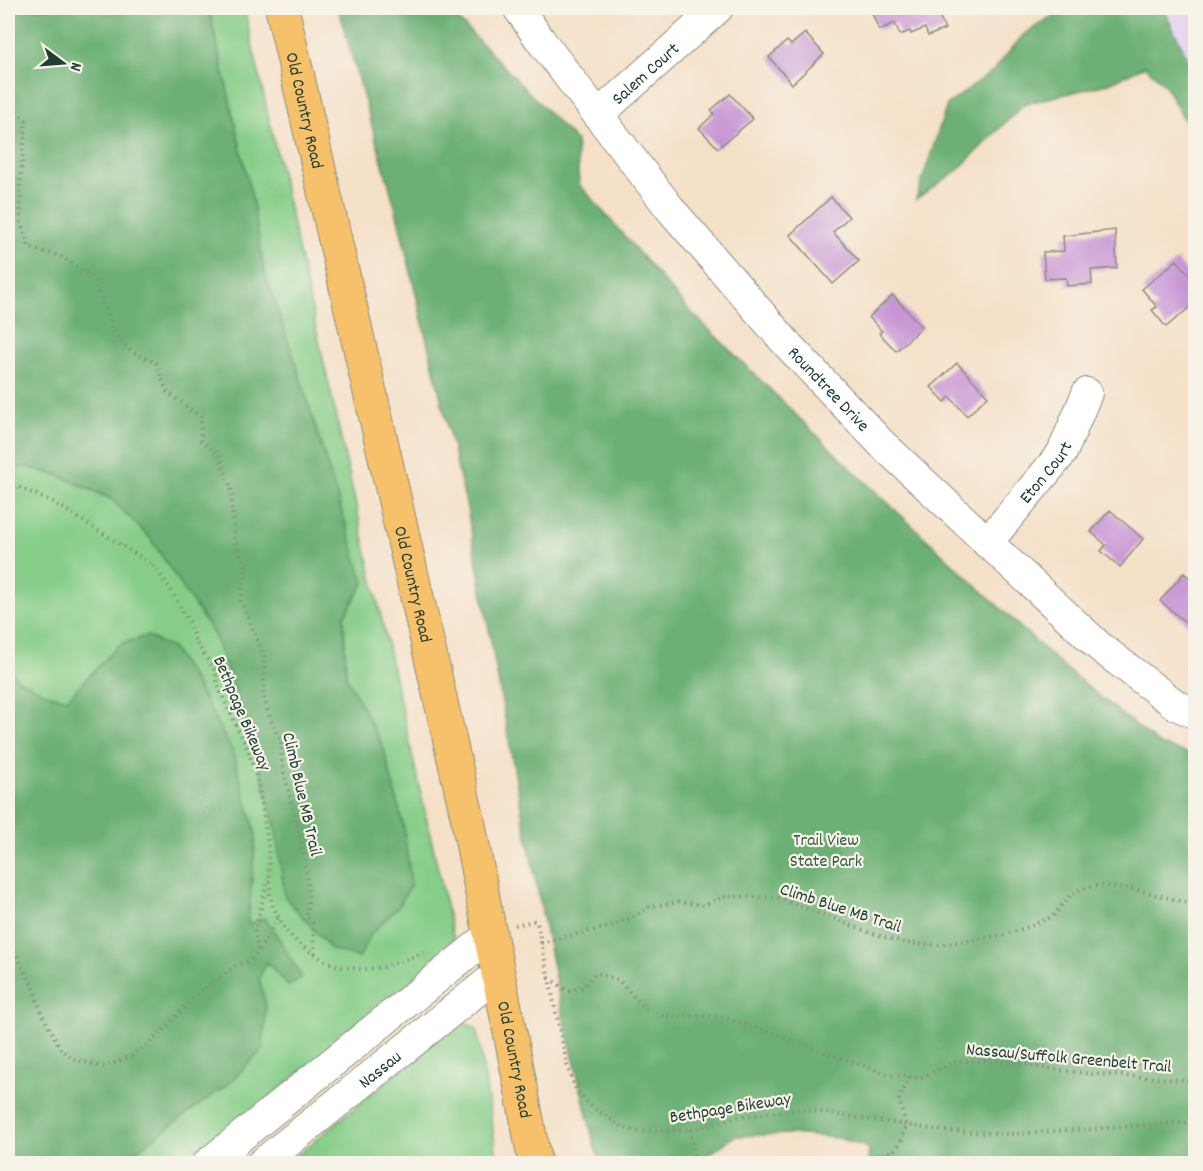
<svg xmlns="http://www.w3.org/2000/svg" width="1203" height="1171" font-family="Dekko,sans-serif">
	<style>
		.built { fill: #e5d3f1 }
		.green { fill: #86cd88; stroke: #52855e; stroke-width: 1.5 }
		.forest { fill: #6cb074; stroke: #467654; stroke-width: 1.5 }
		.building { fill: #c894d5 }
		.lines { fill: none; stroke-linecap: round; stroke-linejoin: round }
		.minor-casing { stroke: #8a8e7e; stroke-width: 32 }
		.major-casing { stroke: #8a8e7e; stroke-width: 35 }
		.path { stroke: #8a8e7e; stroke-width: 4; stroke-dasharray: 1.5 4.5; stroke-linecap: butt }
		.minor { stroke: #fff; stroke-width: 30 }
		.major { stroke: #f6c16b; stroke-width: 33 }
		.labels { text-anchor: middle; stroke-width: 4.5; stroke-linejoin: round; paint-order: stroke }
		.street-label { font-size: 18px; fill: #1f3d34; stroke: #f7f3e8 }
		.park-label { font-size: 18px; fill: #345a45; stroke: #f7f3e8 }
	</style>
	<rect width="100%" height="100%" fill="#f7f3e8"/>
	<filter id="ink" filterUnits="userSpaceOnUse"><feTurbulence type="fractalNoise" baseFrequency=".0167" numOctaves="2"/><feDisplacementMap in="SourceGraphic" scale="12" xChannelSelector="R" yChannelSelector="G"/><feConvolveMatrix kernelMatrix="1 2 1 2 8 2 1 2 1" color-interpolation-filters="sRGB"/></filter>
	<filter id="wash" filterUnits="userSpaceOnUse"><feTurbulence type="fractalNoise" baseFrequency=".008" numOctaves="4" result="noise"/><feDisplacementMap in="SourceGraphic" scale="24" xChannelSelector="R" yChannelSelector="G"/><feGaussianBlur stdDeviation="1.35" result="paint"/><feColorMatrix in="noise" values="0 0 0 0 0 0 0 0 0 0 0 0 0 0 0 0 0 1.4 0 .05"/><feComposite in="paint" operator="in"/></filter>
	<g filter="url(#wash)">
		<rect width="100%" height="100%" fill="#f5e0c8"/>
		<path class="built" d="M 1163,8 L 1195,8 L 1195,74 Z"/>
		<path class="green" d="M 8,8 L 244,8 L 455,945 L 189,1163 L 8,1163 Z
			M 460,1020 L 477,1029 L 498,1163 L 287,1164 Z"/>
		<path class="forest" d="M 8,8 L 209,8 L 253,203 L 264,270 L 296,364 L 364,583 L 344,617 L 346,676 L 383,746 L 404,828 L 411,884 L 399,906 L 371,934 L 359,958 L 331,949 L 285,897 L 275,826 L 251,733 L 214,635 L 150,538 L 111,499 L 60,476 L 27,467 L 8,469 Z
			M 338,8 L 450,8 L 453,14 L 576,141 L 579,184 L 687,308 L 842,460 L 1060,664 L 1160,745 L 1195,755 L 1195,1163 L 868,1163 L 869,1148 L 839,1138 L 791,1134 L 735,1136 L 708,1155 L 707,1163 L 601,1163 L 595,1148 L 561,1007 L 520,802 L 467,508 L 395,206 Z
			M 1065,8 L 1163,8 L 1195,74 L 1195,139 L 1164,84 L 1145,66 L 1107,84 L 1024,104 L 958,170 L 916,199 L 947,105 L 994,70 L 1024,34 Z
			M 147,636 L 172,648 L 195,682 L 232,750 L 256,834 L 248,924 L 265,918 C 279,937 289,957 302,977 L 288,986 L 267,962 L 259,978 L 266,1006 L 263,1049 L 227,1085 L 119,1163 L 8,1163 L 8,666 L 17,679 L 48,694 L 67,699 L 120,644 Z"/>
		<g id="blocks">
			<path class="building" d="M 870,8 L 936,8 L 945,29 L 928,36 L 925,28 L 911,34 L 910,31 L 900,35 L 895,23 L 879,30 Z
				M 805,33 L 824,54 L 792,84 L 769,57 L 787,41 L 791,45 Z
				M 730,94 L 753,119 L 718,148 L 699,128 L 714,114 L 711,110 Z
				M 831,197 L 849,217 L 833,232 L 859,261 L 833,284 L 790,235 Z
				M 1115,230 L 1117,268 L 1091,270 L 1092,284 L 1067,286 L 1066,278 L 1045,279 L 1043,252 L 1064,251 L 1063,236 Z
				M 1177,260 L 1196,283 L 1196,302 L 1166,327 L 1152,310 L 1157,307 L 1142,289 Z
				M 893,295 L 922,327 L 896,351 L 879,333 L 882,331 L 869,317 Z
				M 957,363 L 988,396 L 967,416 L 950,397 L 945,402 L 931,387 Z
				M 1110,510 L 1143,539 L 1120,567 L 1101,551 L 1106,545 L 1091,532 Z
				M 1184,573 L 1196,583 L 1196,631 L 1160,601 Z"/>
		</g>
	</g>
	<g filter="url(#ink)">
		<use href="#blocks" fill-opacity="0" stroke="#8a8e7e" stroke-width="1.5"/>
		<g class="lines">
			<g class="minor-casing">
				<g id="minor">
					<path id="s1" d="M 518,8 L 541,41 L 672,211 L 787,344 L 881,443 L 1101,648 L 1176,705 L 1196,714"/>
					<path id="s2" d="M 598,115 L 718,8"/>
					<path id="s3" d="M 987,543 L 1062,453 L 1087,393"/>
					<path d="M 207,1164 L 489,936"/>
					<path id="s4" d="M 261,1164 L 498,974"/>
				</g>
			</g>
			<g class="major-casing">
				<g id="major">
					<path id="s5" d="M 282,8 L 468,820 C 489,935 515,1049 535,1164"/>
				</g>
			</g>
			<path class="path" d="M 8,103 L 26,121 L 20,182 L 21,222 L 29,247 L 62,257 L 93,278 L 115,333 L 132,352 L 156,363 L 167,392 L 201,417 L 201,440 L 219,455 L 231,488 L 235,543 L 246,566 L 241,601 L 264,657 L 264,697 L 270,718 L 281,741 L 282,763 L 305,861 L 309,898 L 306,917 L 312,923 L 315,954
				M 8,483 L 53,502 L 153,565 L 169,587 L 189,622 L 195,641 L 215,671 L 219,689 L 248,750 L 258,782 L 268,844 L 270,893 L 273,907 L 285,929 L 295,940 L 303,947 L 327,962 L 342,967 L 362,969 L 384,967 L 427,952
				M 515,925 L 534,921 L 537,923 L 568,1069 L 576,1090 L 592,1107 L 624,1128 L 640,1131 L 690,1130 L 736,1117 L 801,1109 L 946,1131 L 1013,1134 L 1196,1122
				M 8,940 L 33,987 L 42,1014 L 61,1050 L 74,1059 L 105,1067 L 131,1056 L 154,1039 L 198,993 L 235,966 L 251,960 L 259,951 L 278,918
				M 541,943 L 611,926 L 632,918 L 649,907 L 678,902 L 704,905 L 726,896 L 779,898 L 871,933 L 905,943 L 939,945 L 1004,935 L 1031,926 L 1053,916 L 1070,896 L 1081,889 L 1098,885 L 1134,889 L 1196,905
				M 258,950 L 255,932 L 268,879
				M 549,978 L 568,991 L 581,988 L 596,973 L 618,980 L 645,1008 L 661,1016 L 715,1016 L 739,1022 L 890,1075 L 909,1077 L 919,1078 L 957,1061 L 999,1061 L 1082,1073 L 1196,1081
				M 690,1130 L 696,1164
				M 856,1164 L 859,1159 L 893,1151 L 901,1142 L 906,1125 L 899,1099 L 909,1077"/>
			<use href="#minor" class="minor"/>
			<use href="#major" class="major"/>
		</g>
	</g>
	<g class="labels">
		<g class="street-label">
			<text dy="6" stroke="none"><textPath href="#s2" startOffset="63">Salem Court</textPath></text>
			<text dy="6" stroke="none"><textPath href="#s5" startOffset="105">Old Country Road</textPath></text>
			<text dy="6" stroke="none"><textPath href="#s1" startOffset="492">Roundtree Drive</textPath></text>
			<text dy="6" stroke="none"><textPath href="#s3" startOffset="92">Eton Court</textPath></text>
			<text dy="6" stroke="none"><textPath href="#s5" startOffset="591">Old Country Road</textPath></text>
			<text transform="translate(243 713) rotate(67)" y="6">Bethpage Bikeway</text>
			<text transform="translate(303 794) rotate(77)" y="6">Climb Blue MB Trail</text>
			<text transform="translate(841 907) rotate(18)" y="6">Climb Blue MB Trail</text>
			<text transform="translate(1069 1057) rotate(5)" y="6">Nassau/Suffolk Greenbelt Trail</text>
			<text dy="6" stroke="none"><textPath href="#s5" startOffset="1077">Old Country Road</textPath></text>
			<text dy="6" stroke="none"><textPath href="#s4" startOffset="152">Nassau</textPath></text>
			<text transform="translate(730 1107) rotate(-9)" y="6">Bethpage Bikeway</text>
		</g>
		<g class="park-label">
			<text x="826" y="845">Trail View<tspan x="826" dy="21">State Park</tspan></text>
		</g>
	</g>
	<rect width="1203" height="1171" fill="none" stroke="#f7f3e8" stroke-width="30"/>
	<g transform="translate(63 63) rotate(106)" stroke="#f7f3e8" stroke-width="4.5" paint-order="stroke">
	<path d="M0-4.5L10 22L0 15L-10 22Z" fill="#1f3d34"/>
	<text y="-9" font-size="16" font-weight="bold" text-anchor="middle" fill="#1f3d34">N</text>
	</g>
</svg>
